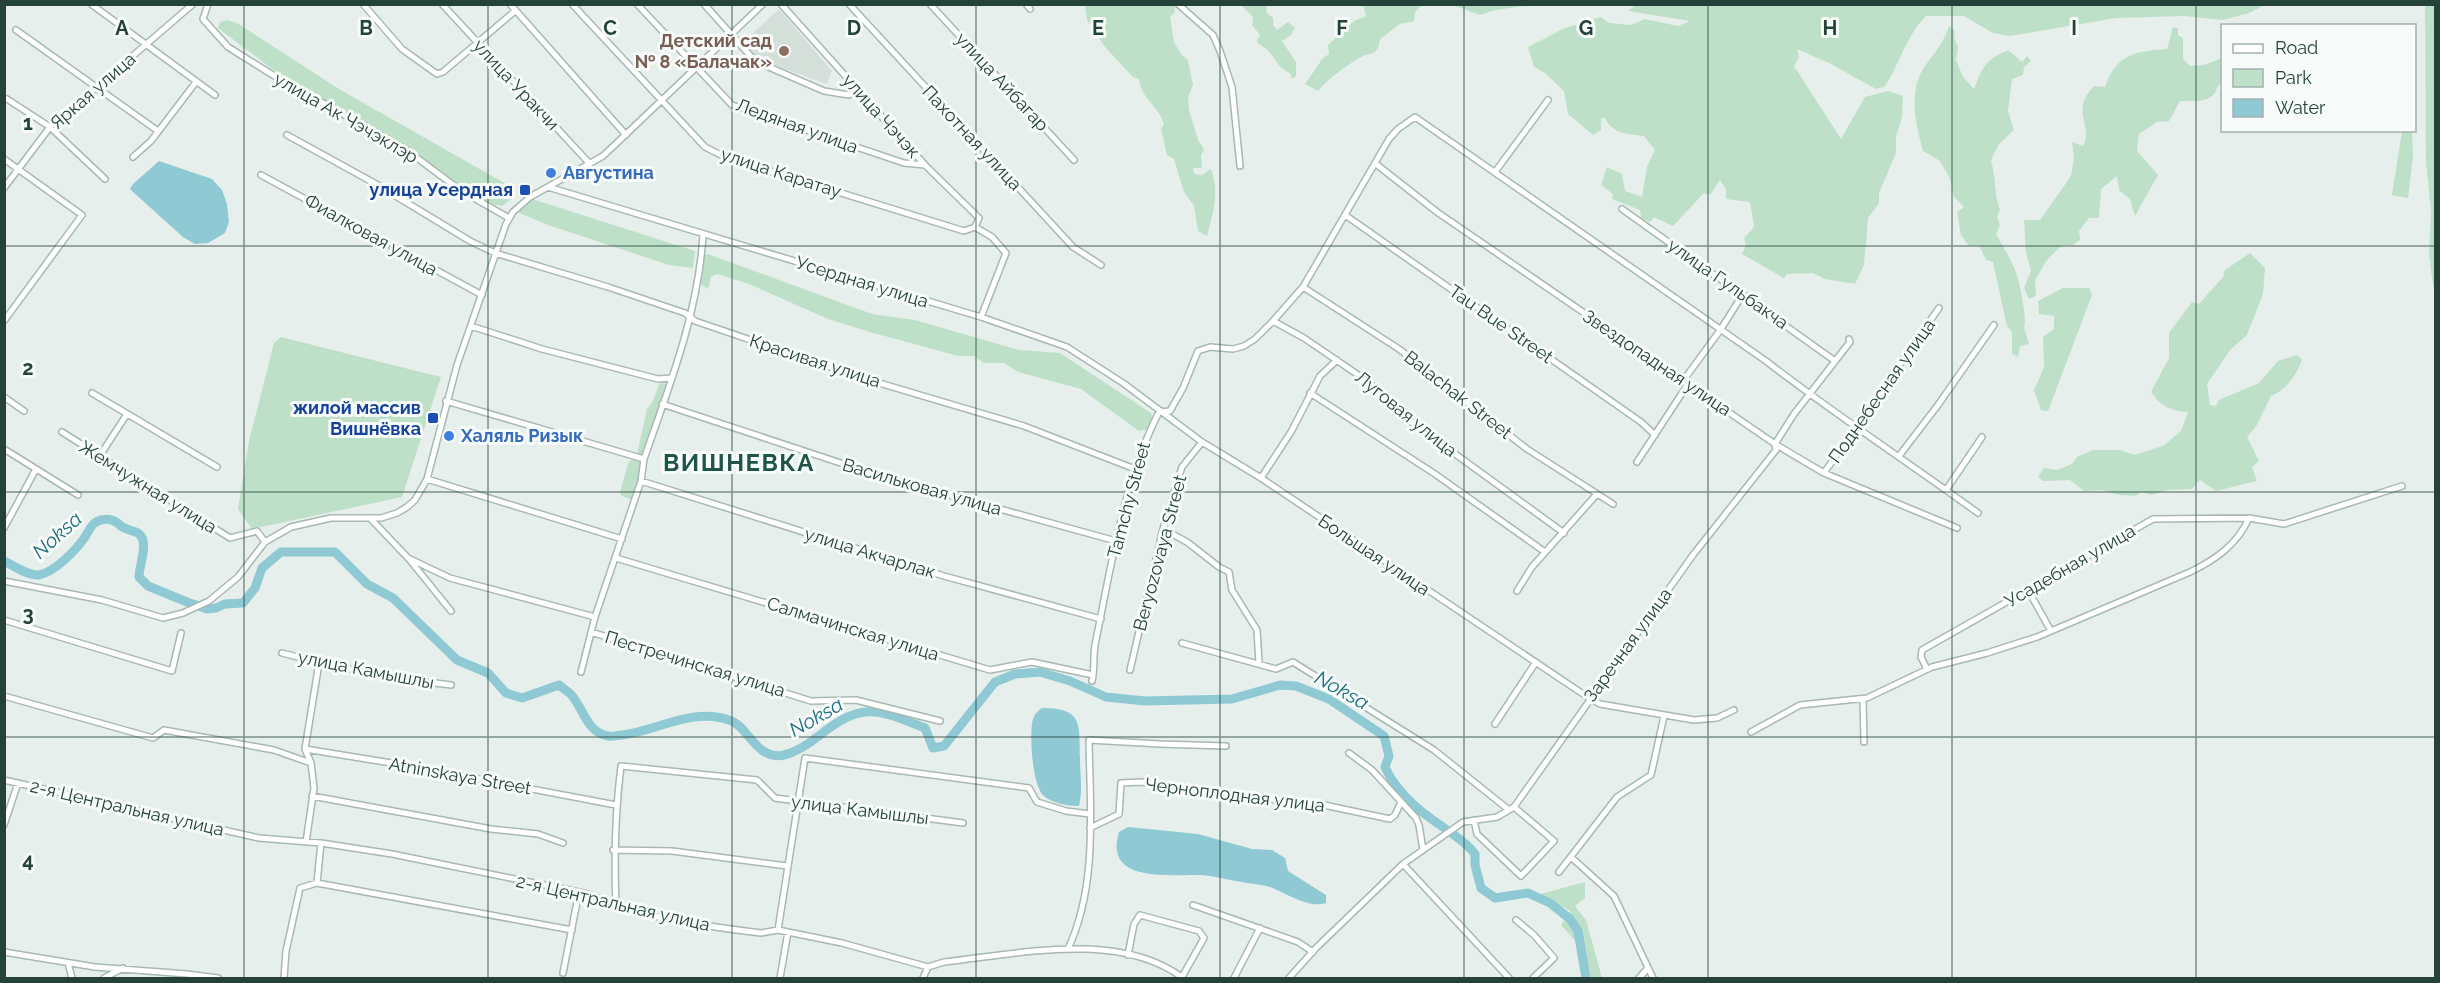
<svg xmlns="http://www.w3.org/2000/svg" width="2440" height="983" font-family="Raleway,sans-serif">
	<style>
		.built { fill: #d4dfda }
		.green { fill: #bfe0c8 }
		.water { fill: #8ec9d4 }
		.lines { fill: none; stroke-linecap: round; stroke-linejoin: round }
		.river { stroke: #8ec9d4; stroke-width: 9 }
		.minor-casing { stroke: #a8b8b2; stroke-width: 8 }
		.minor { stroke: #fff; stroke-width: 5 }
		.grid { fill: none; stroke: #24423a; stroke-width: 1.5; stroke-opacity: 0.55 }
		.education-dot { fill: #8d6e63; stroke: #f7fbf9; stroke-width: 2 }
		.shop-dot { fill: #3f7fe0; stroke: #f7fbf9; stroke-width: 2 }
		.transit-dot { fill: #1a4fb4; stroke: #f7fbf9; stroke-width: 2 }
		.labels { text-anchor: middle; stroke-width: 6; stroke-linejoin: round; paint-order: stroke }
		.education-label { font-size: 18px; font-weight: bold; fill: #785e54; stroke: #f7fbf9; text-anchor: end }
		.street-label { font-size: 18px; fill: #24423a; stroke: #f7fbf9 }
		.shop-label { font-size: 18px; font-weight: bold; fill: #366cbe; stroke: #f7fbf9; text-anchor: start }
		.transit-label { font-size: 18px; font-weight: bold; fill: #164399; stroke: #f7fbf9; text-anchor: end }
		.water-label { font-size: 20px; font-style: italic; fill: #1c6f80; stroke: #f7fbf9 }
		.district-label { font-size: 24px; font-weight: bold; letter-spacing: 1.5px; fill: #1f5548; stroke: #f7fbf9 }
		.grid-label { font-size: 20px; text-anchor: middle; font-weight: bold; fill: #24423a; stroke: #f7fbf9; stroke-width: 6; stroke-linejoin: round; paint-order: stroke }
	</style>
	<rect width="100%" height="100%" fill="#e6efeb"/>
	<path class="built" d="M 779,9 L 832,71 L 827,84 L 762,61 L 743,42 Z"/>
	<path class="green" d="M 1085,5 L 1174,5 L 1175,12 L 1170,17 L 1174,42 L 1181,54 L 1188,60 L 1193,85 L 1188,97 L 1189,110 L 1198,140 L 1204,149 L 1201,156 L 1202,168 L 1193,168 L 1194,174 L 1202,175 L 1211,169 C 1220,193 1213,212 1207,236 L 1198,231 L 1194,206 L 1184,192 L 1174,159 L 1167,155 L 1161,129 L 1164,124 C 1159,107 1140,97 1139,79 L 1133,77 L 1105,47 L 1087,20 Z
		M 1363,5 L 1422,5 L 1415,12 L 1414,21 L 1400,24 L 1380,39 C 1379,44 1379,50 1374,52 C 1371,54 1368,54 1365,55 C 1348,64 1330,77 1318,91 L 1305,84 L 1323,58 L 1329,54 L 1328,45 L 1354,21 L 1366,16 Z
		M 1453,5 L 1531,5 L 1495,10 L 1480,15 Z
		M 1636,5 L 1636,4 L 2265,5 L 2249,13 L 2223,20 L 2184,16 L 2116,18 L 2010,36 L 1993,33 L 1964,16 L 1926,16 C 1907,35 1901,60 1887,83 L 1884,87 L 1876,89 L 1831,64 L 1797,49 L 1799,57 L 1794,66 L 1841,139 L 1865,97 L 1888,91 L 1903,96 L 1902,117 L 1896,137 L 1896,153 L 1879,193 L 1879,203 L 1868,218 L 1864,265 L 1855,284 L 1825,279 L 1813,273 L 1787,274 L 1784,278 L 1742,254 L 1746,245 L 1744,238 L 1754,227 L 1750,202 L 1726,199 L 1726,190 L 1720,180 L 1710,195 L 1704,193 L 1673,226 L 1654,217 L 1650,222 L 1641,218 L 1640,210 L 1612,199 L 1613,194 L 1601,185 L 1607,167 L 1622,174 L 1625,191 L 1642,197 L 1647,167 L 1655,150 L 1644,136 C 1628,134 1612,134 1605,118 L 1601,118 L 1601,130 L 1593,135 L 1568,114 L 1564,91 L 1545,73 L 1534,67 L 1528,47 L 1565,28 L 1601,17 L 1609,23 L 1631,25 L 1645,19 L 1678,26 L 1690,21 L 1628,11 Z
		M 2425,5 L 2436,5 L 2435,287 L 2433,286 L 2429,255 L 2431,210 L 2426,162 Z
		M 1242,6 L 1267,5 L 1266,12 L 1273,18 L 1273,25 L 1277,30 L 1288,22 L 1295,28 L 1291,35 L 1282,41 L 1296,62 L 1296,76 L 1292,79 L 1290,73 C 1275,68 1275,51 1258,44 L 1257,40 L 1260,35 L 1252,25 L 1253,17 Z
		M 227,20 L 237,23 L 339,89 L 513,188 L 515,196 L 502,206 L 493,204 L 440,174 L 396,140 L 347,114 L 271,68 L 218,28 L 220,22 Z
		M 1949,26 L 1955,31 L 1954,38 L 1958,47 L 1956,60 L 1963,77 L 1974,89 C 1982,68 1986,59 2008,50 L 2022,62 L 2027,56 L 2031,61 L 2024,67 L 2023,75 L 2012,79 L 2008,111 L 2014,130 L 1999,144 L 1991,160 C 1996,178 1994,194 2000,210 L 1997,216 L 2000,225 L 1996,234 C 2003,247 2011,259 2016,272 C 2019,281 2028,320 2024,328 L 2029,344 L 2020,346 L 2018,357 L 2012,354 L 2012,332 L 2007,326 L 1993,262 L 1986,260 L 1979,245 L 1969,246 L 1961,235 L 1957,212 L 1964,207 L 1954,197 L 1950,179 L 1940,161 L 1923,151 C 1916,125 1908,95 1923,69 C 1935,51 1941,48 1949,26 Z
		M 2173,27 L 2178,28 L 2178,35 L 2183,38 L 2183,59 L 2190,66 L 2204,65 L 2222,58 L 2222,82 C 2216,86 2218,89 2214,94 C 2206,103 2191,101 2180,101 L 2169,121 L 2157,122 L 2139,134 L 2137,151 L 2158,175 L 2135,216 L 2130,199 L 2119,190 L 2117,176 L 2101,189 L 2099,218 L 2089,218 L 2079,231 L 2080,240 L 2073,245 L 2062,245 L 2046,261 L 2035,281 L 2036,296 L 2029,299 L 2024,288 L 2031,271 L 2026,252 L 2024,220 L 2040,220 L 2071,176 L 2074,157 L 2072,142 L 2083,146 C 2094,125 2069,112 2094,86 L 2105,87 C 2116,54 2136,51 2167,49 Z
		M 2402,131 L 2412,131 L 2413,157 L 2408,198 L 2392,195 Z
		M 532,199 L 695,251 L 693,268 L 669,265 L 548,225 L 517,212 Z
		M 2250,253 L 2265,268 L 2263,294 L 2247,335 L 2230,350 L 2207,384 L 2210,405 L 2216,406 L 2219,400 L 2259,383 L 2278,361 L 2297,355 L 2302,360 C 2295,377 2288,388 2271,396 L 2257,425 L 2247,437 L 2259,461 L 2252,467 L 2257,481 L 2216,491 L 2200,480 L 2192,489 L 2167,490 L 2152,495 L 2142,492 L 2135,496 L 2119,495 L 2102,490 L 2084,491 L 2070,480 L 2043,481 L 2038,477 L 2044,468 L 2057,470 L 2072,464 L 2077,457 L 2093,450 L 2120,450 L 2134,455 L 2163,446 L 2181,431 L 2188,412 C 2171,411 2160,406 2151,392 L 2169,358 L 2169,333 L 2192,302 L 2199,304 L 2223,277 L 2225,270 Z
		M 708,254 L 872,314 L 915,320 L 1019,350 L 1060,353 L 1151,413 L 1154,422 L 1149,429 L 1139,431 L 1081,389 L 1018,372 L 1004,363 L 984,363 L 974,356 L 958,356 L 870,332 L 828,319 L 749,284 L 717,274 L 711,277 L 708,289 L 700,284 L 701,255 Z
		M 2063,288 L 2089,288 L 2092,295 L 2048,411 L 2041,410 L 2034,390 L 2044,367 L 2043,337 L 2054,329 L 2054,316 L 2039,314 L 2038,301 Z
		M 281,337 L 441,377 L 402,497 L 252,529 L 238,509 L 249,441 L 274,343 Z
		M 663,383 L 668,385 L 649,452 L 642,455 L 637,454 L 647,409 L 653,401 L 659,384 Z
		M 634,459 L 641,461 L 644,466 L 635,496 L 630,499 L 622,496 L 620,492 L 629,461 Z
		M 1585,882 L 1585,898 L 1575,906 L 1586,920 L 1602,978 L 1582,978 L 1578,944 L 1561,925 L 1570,911 L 1540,894 Z"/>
	<path class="water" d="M 159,161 L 212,179 L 222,190 L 227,204 L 229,222 L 225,233 L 208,243 L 195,244 L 183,237 L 132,191 L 130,189 L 133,184 Z
		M 1042,708 C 1084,708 1079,725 1080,758 C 1080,775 1083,789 1079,806 C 1068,806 1052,803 1044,796 C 1032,787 1029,732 1033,719 C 1035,713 1038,711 1042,708 Z
		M 1128,827 L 1198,834 L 1252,849 L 1272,850 L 1285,858 L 1288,871 L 1326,895 L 1326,903 C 1309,909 1286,893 1270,887 C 1261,884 1251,884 1242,882 C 1229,880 1215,876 1201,875 C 1170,874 1103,884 1119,832 Z"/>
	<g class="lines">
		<path class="river" d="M 4,561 C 14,566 28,576 39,575 C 55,572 76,550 85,537 C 88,532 91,525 96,522 C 105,517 114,519 121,526 C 126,530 132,530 138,533 C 150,541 139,565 139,577 L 148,586 L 187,602 L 207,609 L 216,608 L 225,604 L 243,603 L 255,588 L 262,568 L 281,552 L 335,552 L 367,584 L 393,598 L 457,660 L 488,673 L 506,693 L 522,698 L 559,685 C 563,689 570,692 573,697 C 584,711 588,733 608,736 C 612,737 618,735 622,735 C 657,731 692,707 729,720 C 749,726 756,761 784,755 C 797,752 810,743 820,735 C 863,701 877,709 925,728 L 933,748 L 944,746 L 995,682 L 1015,674 L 1040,672 L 1070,681 L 1106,697 L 1145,701 L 1232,699 L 1280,685 L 1296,686 L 1329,699 L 1384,736 L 1389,756 L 1385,767 C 1396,792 1420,812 1443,827 C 1455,836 1466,842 1475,854 L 1475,865 L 1481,888 L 1495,898 L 1528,893 L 1550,903 L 1570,919 L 1578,931 L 1586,978"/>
		<g class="minor-casing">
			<path id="minor" d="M 91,4 L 215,95
				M 208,4 L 203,19 L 228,47 L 313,100 L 321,102 L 405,149 L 460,190 L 509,218
				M 363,4 L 402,49 L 437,74 L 443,72 L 515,11
				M 442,4 L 590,164
				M 510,4 L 626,135
				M 572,4 L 705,147 L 725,157 L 964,231 L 975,227
				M 637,4 L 732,105 L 904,163 L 925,165
				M 704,4 L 755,61 L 824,91 L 849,95
				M 781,4 L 925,165 L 979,218 L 975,227
				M 849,4 L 1073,247 L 1101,265
				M 930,4 L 1074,160
				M 1026,4 L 1030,9
				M 1178,4 L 1213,35 L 1220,51 L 1232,87 L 1240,166
				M 16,30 L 158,131
				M 7,99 L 50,127 L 105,179
				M 287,135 L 376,184 L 470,241 L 495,253 L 608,287 L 685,313 L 695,321 L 859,377 L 1024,426 L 1135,469
				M 133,157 L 151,141 L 196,82
				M 4,159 L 82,215 L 4,321
				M 1376,164 L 1437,212 L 1775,444 L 1824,473 L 1957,528
				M 1495,172 L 1548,100
				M 261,175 L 482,295
				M 548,187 L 981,317 L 1067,347 L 1123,383 L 1202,442 L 1261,478 L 1589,698 L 1600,704 L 1694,720 L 1717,718 L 1734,710
				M 4,188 L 50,127 L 193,4
				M 1622,209 L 1835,361
				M 1345,215 L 1641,422 L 1655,435
				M 975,227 L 992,237 L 1006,253 L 981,317
				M 1303,287 L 1399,349 L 1527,449 L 1613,504
				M 1273,321 L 1304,338 L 1370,383 L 1407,419 L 1564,533
				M 471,326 L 542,349 L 658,379 L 671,378
				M 1683,381 L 1721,329 L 1743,294
				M 92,393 L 217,467
				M 1310,393 L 1435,474 L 1545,552
				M 4,397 L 24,411
				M 446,401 L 644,459
				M 662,404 L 880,476 L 1116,541
				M 62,432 L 230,538 L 257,531 L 265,542
				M 4,449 L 78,495
				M 1899,456 L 1938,405 L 1994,325
				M 99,457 L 127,414
				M 1637,462 L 1688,384
				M 1824,473 L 1939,308
				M 1261,478 L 1291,432 L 1320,376 L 1337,360
				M 427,479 L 622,539
				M 641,481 L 944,576 L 1101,619
				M 1946,490 L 1982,437
				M 370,518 L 408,558 L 450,578 L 595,617
				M 4,528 L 36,469
				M 1163,529 L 1187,542 L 1219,567 L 1229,572 L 1232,590 L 1257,630 L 1259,663
				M 616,558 L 990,670 L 1032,662 L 1093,675
				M 409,559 L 451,611
				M 4,581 L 102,600 L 163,618 L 183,613 L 209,601 L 238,577 L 265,542 L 291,527 L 331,518 L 381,518 L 397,513 L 407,507 L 415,500 L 427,479 L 457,365 L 506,224 L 513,212 L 530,197 L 603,156 L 763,4
				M 2028,590 L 2051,631
				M 1517,591 L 1532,567 L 1597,494
				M 4,620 L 172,671 L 181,633
				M 591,632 L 811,701 L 856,700 L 940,721
				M 1182,643 L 1276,669 L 1293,662 L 1434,750 L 1509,810
				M 282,653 C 337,668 394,679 451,685
				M 1927,669 L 1921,657 L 1922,650 L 2153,519 L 2249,518
				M 1130,670 L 1163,529 L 1179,476 L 1182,467 L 1202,442
				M 581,672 L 595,617 L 641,481 L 644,459 C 669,387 699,311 703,234
				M 1092,681 C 1095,669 1093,657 1095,645 C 1111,567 1123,483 1159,412 L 1170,411 L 1183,388 L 1198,351 L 1210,347 L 1233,349 L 1244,346 L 1255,339 L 1273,321 L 1303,287 L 1389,139 L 1398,129 L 1415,117 L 1766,361 C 1834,414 1908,462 1978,513
				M 4,696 L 153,738 L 164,730 L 274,750 L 311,763
				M 1863,699 L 1864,742
				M 1495,724 L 1536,662
				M 1751,732 L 1800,705 L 1867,698 L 1932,667 L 1987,653 L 2037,637 L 2190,572 C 2215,560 2237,545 2249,518 L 2284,524 L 2402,486
				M 305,749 L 416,767 L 616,805
				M 1349,753 L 1372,770 L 1416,818 L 1419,825 L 1423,850
				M 4,780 L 259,838 L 321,843 L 392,854 L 579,892 C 599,896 616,907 636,912 C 677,922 719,928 761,933 L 778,930 L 842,943 L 928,967 L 944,962 C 1019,954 1118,930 1183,978
				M 312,796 L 491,829 L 538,834 L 563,843
				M 1474,820 L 1477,834 L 1521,876 L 1554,841 L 1514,807
				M 4,825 L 18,783
				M 1090,828 L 1119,814 L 1121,783 L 1141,782 L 1278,800 L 1297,806 L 1324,805 L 1390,819 L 1395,815 L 1400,804
				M 306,842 L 314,788 L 311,763 L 305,749 L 319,663
				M 613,850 L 672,851 L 787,866
				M 1571,857 L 1614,896 L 1653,978
				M 1403,864 L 1509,978
				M 1559,872 L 1617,797 L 1651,775 L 1664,716
				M 317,883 L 321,843
				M 616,904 C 614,857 615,813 621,766 L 757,780 L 775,798 L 963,823
				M 1193,905 L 1298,942 L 1313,952
				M 1516,920 L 1534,935 L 1554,958 L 1533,978
				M 778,930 L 805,758 L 1029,788 L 1037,802 L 1066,811 L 1090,814
				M 1068,949 C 1098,885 1090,808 1089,740 L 1160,744 L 1226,746
				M 4,952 L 95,967 L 187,974 L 218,978
				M 1128,955 L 1134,924 L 1140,915 L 1199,931 L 1204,938 L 1182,977
				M 68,963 L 72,978
				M 563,973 L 579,892
				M 104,978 L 123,968
				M 284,978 L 286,951 L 300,888 L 317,883 L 572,930
				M 780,978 L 788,932
				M 923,978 L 928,967
				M 1234,978 L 1260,928
				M 1289,978 L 1316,948 L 1403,864 L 1463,822 L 1497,817 L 1514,807 L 1693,555 L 1776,450 L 1775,444 L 1794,414 L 1850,342 L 1849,339
				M 1639,978 L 1648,968"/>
		</g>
		<use href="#minor" class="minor"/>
	</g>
	<path class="grid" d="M 244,4 L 244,978M 488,4 L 488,978M 732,4 L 732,978M 976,4 L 976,978M 1220,4 L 1220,978M 1464,4 L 1464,978M 1708,4 L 1708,978M 1952,4 L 1952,978M 2196,4 L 2196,978M 4,246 L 2436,246M 4,492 L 2436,492M 4,737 L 2436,737"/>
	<circle class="education-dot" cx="784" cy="51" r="6"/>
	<g class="shop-dot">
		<circle cx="551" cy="173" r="6"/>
		<circle cx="449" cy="436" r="6"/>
	</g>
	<g class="transit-dot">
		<rect x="519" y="184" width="12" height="12" rx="3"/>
		<rect x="427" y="412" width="12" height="12" rx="3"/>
	</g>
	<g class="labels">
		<g class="education-label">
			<text x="772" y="47">Детский сад<tspan x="772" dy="21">№ 8 «Балачак»</tspan></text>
		</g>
		<g class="street-label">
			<text transform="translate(1002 82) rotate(47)" y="6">улица Айбагар</text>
			<text transform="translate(516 85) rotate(47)" y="6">улица Уракчи</text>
			<text transform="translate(93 91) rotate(-41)" y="6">Яркая улица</text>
			<text transform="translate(881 116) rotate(48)" y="6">улица Чэчэк</text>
			<text transform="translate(346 118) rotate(30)" y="6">улица Ак Чэчэклэр</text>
			<text transform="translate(797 126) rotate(20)" y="6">Ледяная улица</text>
			<text transform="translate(972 138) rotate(47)" y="6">Пахотная улица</text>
			<text transform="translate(781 173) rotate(18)" y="6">улица Каратау</text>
			<text transform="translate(371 235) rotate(29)" y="6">Фиалковая улица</text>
			<text transform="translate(862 282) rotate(17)" y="6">Усердная улица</text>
			<text transform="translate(1728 284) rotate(35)" y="6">улица Гульбакча</text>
			<text transform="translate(1501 324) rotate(35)" y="6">Tau Bue Street</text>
			<text transform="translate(815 361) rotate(18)" y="6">Красивая улица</text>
			<text transform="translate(1657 363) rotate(34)" y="6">Звездопадная улица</text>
			<text transform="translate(1882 391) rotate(-55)" y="6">Поднебесная улица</text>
			<text transform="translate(1458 395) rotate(38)" y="6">Balachak Street</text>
			<text transform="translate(1406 414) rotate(39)" y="6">Луговая улица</text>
			<text transform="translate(148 487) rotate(32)" y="6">Жемчужная улица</text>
			<text transform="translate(922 487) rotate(16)" y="6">Васильковая улица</text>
			<text transform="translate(1129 500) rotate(-75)" y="6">Tamchy Street</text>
			<text transform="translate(870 553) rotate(17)" y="6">улица Акчарлак</text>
			<text transform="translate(1160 553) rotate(-75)" y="6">Beryozovaya Street</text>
			<text transform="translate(1374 555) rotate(34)" y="6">Большая улица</text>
			<text transform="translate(2070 566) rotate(-30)" y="6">Усадебная улица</text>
			<text transform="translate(853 629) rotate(17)" y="6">Салмачинская улица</text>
			<text transform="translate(1628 645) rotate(-54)" y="6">Заречная улица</text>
			<text transform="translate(695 664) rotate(17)" y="6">Пестречинская улица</text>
			<text transform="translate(366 670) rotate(11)" y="6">улица Камышлы</text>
			<text transform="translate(460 776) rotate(10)" y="6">Atninskaya Street</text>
			<text transform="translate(1235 795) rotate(7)" y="6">Черноплодная улица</text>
			<text transform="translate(127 808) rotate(13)" y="6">2-я Центральная улица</text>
			<text transform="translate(860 810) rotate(7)" y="6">улица Камышлы</text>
			<text transform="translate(613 903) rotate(13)" y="6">2-я Центральная улица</text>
		</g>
		<g class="shop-label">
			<text x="563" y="179">Августина</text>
			<text x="461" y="442">Халяль Ризык</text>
		</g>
		<g class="transit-label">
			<text x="513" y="196">улица Усердная</text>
			<text x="421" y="414">жилой массив<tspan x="421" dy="21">Вишнёвка</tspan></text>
		</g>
		<g class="water-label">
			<text transform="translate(57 535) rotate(-42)" y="7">Noksa</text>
			<text transform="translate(1342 690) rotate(29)" y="7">Noksa</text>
			<text transform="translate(816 717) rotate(-30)" y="7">Noksa</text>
		</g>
		<g class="district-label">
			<text x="739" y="471">ВИШНЕВКА</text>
		</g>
	</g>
	<g class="grid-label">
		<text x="122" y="35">A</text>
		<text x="366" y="35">B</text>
		<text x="610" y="35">C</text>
		<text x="854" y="35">D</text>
		<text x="1098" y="35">E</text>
		<text x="1342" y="35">F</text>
		<text x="1586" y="35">G</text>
		<text x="1830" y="35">H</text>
		<text x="2074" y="35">I</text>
		<text x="28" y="130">1</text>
		<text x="28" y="375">2</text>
		<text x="28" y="621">3</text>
		<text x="28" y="867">4</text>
	</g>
	<rect width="2440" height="983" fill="none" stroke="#24423a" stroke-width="12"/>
	<rect x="2221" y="24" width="195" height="108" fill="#f7fbf9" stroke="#a3b1ad" stroke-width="1.5"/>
	<rect x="2233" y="44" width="30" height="9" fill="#ffffff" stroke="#a3b1ad" stroke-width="1.5"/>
	<text x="2275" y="54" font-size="18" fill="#24423a">Road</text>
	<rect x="2233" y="69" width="30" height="18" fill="#bfe0c8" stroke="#a3b1ad" stroke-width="1.5"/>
	<text x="2275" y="84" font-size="18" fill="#24423a">Park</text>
	<rect x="2233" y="99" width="30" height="18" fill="#8ec9d4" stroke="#a3b1ad" stroke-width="1.5"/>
	<text x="2275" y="114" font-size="18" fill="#24423a">Water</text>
</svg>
